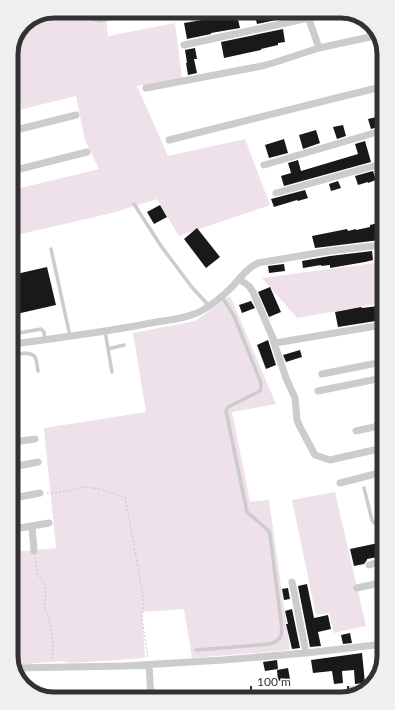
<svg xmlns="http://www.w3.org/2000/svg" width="395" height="710" font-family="Lato,sans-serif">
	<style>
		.green { fill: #eee1e9 }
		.building { fill: #191919 }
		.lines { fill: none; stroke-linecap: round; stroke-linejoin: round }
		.path { stroke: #c6c6c6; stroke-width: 1; stroke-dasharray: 2 2; stroke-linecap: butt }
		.lane { stroke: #ccc; stroke-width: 3.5 }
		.street { stroke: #ccc; stroke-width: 7 }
		.rim { fill: none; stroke: #323232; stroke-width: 5 }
	</style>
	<rect width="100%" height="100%" fill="#fff"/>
	<path class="green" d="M 54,11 L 105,11 L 108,36 L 175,23 L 182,78 L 137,86 L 168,156 L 245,139 L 270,205 L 179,236 L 157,199 L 112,213 L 12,236 L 12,190 L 99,169 L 85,140 L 76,96 L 11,112 L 11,51 L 24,23 Z
		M 382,262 L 382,303 L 297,318 L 262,278 Z
		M 230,296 L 276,404 L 232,412 L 250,502 L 269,500 L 290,650 L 192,658 L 184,609 L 142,612 L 145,658 L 70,663 L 62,661 L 14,665 L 14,552 L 56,548 L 44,428 L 146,412 L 133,333 L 195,321 Z
		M 335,492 L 366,626 L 334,633 L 329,613 L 316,615 L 292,500 Z"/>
	<path class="building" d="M 258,11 L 299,11 L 300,15 L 257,24 L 254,12 Z
		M 237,15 L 240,28 L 211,33 L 211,34 L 187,39 L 184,23 L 208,19 L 208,20 Z
		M 283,29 L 285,42 L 278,43 L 278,45 L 261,49 L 261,50 L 224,58 L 221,42 Z
		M 195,48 L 197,59 L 194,59 L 197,73 L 188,75 L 186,63 L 187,63 L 185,50 Z
		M 381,116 L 381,126 L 371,129 L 368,119 Z
		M 343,125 L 346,136 L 337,139 L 333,127 Z
		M 316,130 L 320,143 L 303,149 L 299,135 Z
		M 284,139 L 288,153 L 269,158 L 265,145 Z
		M 365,141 L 371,162 L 284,186 L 281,176 L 291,173 L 288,163 L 298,160 L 301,171 L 358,154 L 355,144 Z
		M 373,171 L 376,180 L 368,183 L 368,182 L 358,185 L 355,176 Z
		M 338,181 L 341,188 L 331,191 L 329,184 Z
		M 305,190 L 308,198 L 298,201 L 297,200 L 274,207 L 271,199 Z
		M 160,205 L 167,217 L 154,224 L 147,212 Z
		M 382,222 L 382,232 L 378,233 L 380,240 L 315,248 L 312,236 L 347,229 L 348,231 L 356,229 L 356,230 L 370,227 L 370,225 Z
		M 197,228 L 220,257 L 206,268 L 184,239 Z
		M 372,251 L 373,260 L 365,262 L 330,268 L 330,265 L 321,266 L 321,265 L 303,268 L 302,261 L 330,256 Z
		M 284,264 L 285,271 L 269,273 L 268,266 Z
		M 47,267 L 56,305 L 12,315 L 12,275 Z
		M 270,287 L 281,312 L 269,317 L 258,292 Z
		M 251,301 L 255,308 L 242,313 L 239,305 Z
		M 378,306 L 382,306 L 382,320 L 338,327 L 335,312 L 361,307 L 362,308 Z
		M 268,340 L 276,365 L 266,369 L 257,345 Z
		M 300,350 L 302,357 L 286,362 L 283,355 Z
		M 383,542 L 383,556 L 367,559 L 367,560 L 364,564 L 354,566 L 350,549 Z
		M 307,584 L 314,618 L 328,615 L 331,629 L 318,632 L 321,646 L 310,647 L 298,586 Z
		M 288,588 L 290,599 L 284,600 L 282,589 Z
		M 292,609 L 300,648 L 292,649 L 286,624 L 288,624 L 285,611 Z
		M 350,633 L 352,643 L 343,644 L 341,635 Z
		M 362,653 L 365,683 L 355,684 L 354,670 L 342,671 L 343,683 L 334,684 L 332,671 L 313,673 L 311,660 Z
		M 277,660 L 278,669 L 265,671 L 263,662 Z
		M 288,668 L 290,679 L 278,681 L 277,670 Z
		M 324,690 L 324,696 L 314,696 L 314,691 Z
		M 340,690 L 345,690 L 346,693 L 350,696 L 340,696 Z"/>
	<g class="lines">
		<path class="path" d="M 47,493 L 57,493 L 85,487 L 100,489 L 125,497 L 144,600 L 142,619 L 148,658
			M 35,557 L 38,574 L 44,584 L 46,594 L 44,608 L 49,617 L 53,645 L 52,660"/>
		<path class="lane" d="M 134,204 L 161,246 L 191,286 L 209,306
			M 51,249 L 70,336
			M 105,331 L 112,372
			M 13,334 L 41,329 L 44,332 L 45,340
			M 108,349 L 124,345
			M 13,355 C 19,354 31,351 35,357 C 37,361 37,367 38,371
			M 364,488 L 372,520 L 374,523 L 378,525 L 383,524
			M 196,650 L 270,644 C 284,639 282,634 281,621 L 270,535 L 269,531 L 247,512 L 226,411 L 227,408 L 230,406 L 260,391 L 261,387 L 261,383 L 234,316 L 222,297"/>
		<path class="street" d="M 81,11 L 92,17 L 100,19 L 120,15 L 143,14 L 156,11
			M 306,11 L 319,48 L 379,35
			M 184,45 L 309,18 L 335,11
			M 146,88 L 262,66 L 276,62 L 319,48
			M 12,131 L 76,115
			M 169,140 L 336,98 L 381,87
			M 264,165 L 381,131
			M 12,171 L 87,152
			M 276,193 L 381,164
			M 239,279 L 249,286 L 253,292 L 275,343 L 382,325
			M 273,340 L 286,378 L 295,398 L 297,420 L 300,427 L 315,455 L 330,460 L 383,448
			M 13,344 C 59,338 105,332 151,323 C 167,320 186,319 201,311 C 212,305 223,296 232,287 C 240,278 247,268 258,263 L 329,251 L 382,245
			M 322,374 L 382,362
			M 318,391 L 382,378
			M 356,431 L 383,425
			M 13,442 L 35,439
			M 13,467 L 38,462
			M 340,483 L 383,472
			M 13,498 L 40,493
			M 32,526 L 34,551
			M 14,529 L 49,523
			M 369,565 L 383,561
			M 292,582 L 306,653
			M 357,588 L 384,582
			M 378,596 L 384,627
			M 149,665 L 151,698
			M 14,668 L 125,666 L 223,660 L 306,653 L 384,644
			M 20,668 L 20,680
			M 350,690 L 367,688"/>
	</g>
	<path d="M0 0H395V710H0ZM54 18H341A36 36 0 0 1 377 54V656A36 36 0 0 1 341 692H54A36 36 0 0 1 18 656V54A36 36 0 0 1 54 18Z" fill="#efefef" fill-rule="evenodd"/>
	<path class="rim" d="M54 18H341A36 36 0 0 1 377 54V656A36 36 0 0 1 341 692H54A36 36 0 0 1 18 656V54A36 36 0 0 1 54 18Z"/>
	<path d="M251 686v6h97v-6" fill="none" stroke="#323232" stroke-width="2"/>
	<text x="257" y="686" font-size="12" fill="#323232" stroke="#ffffff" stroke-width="3" paint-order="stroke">100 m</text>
</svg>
